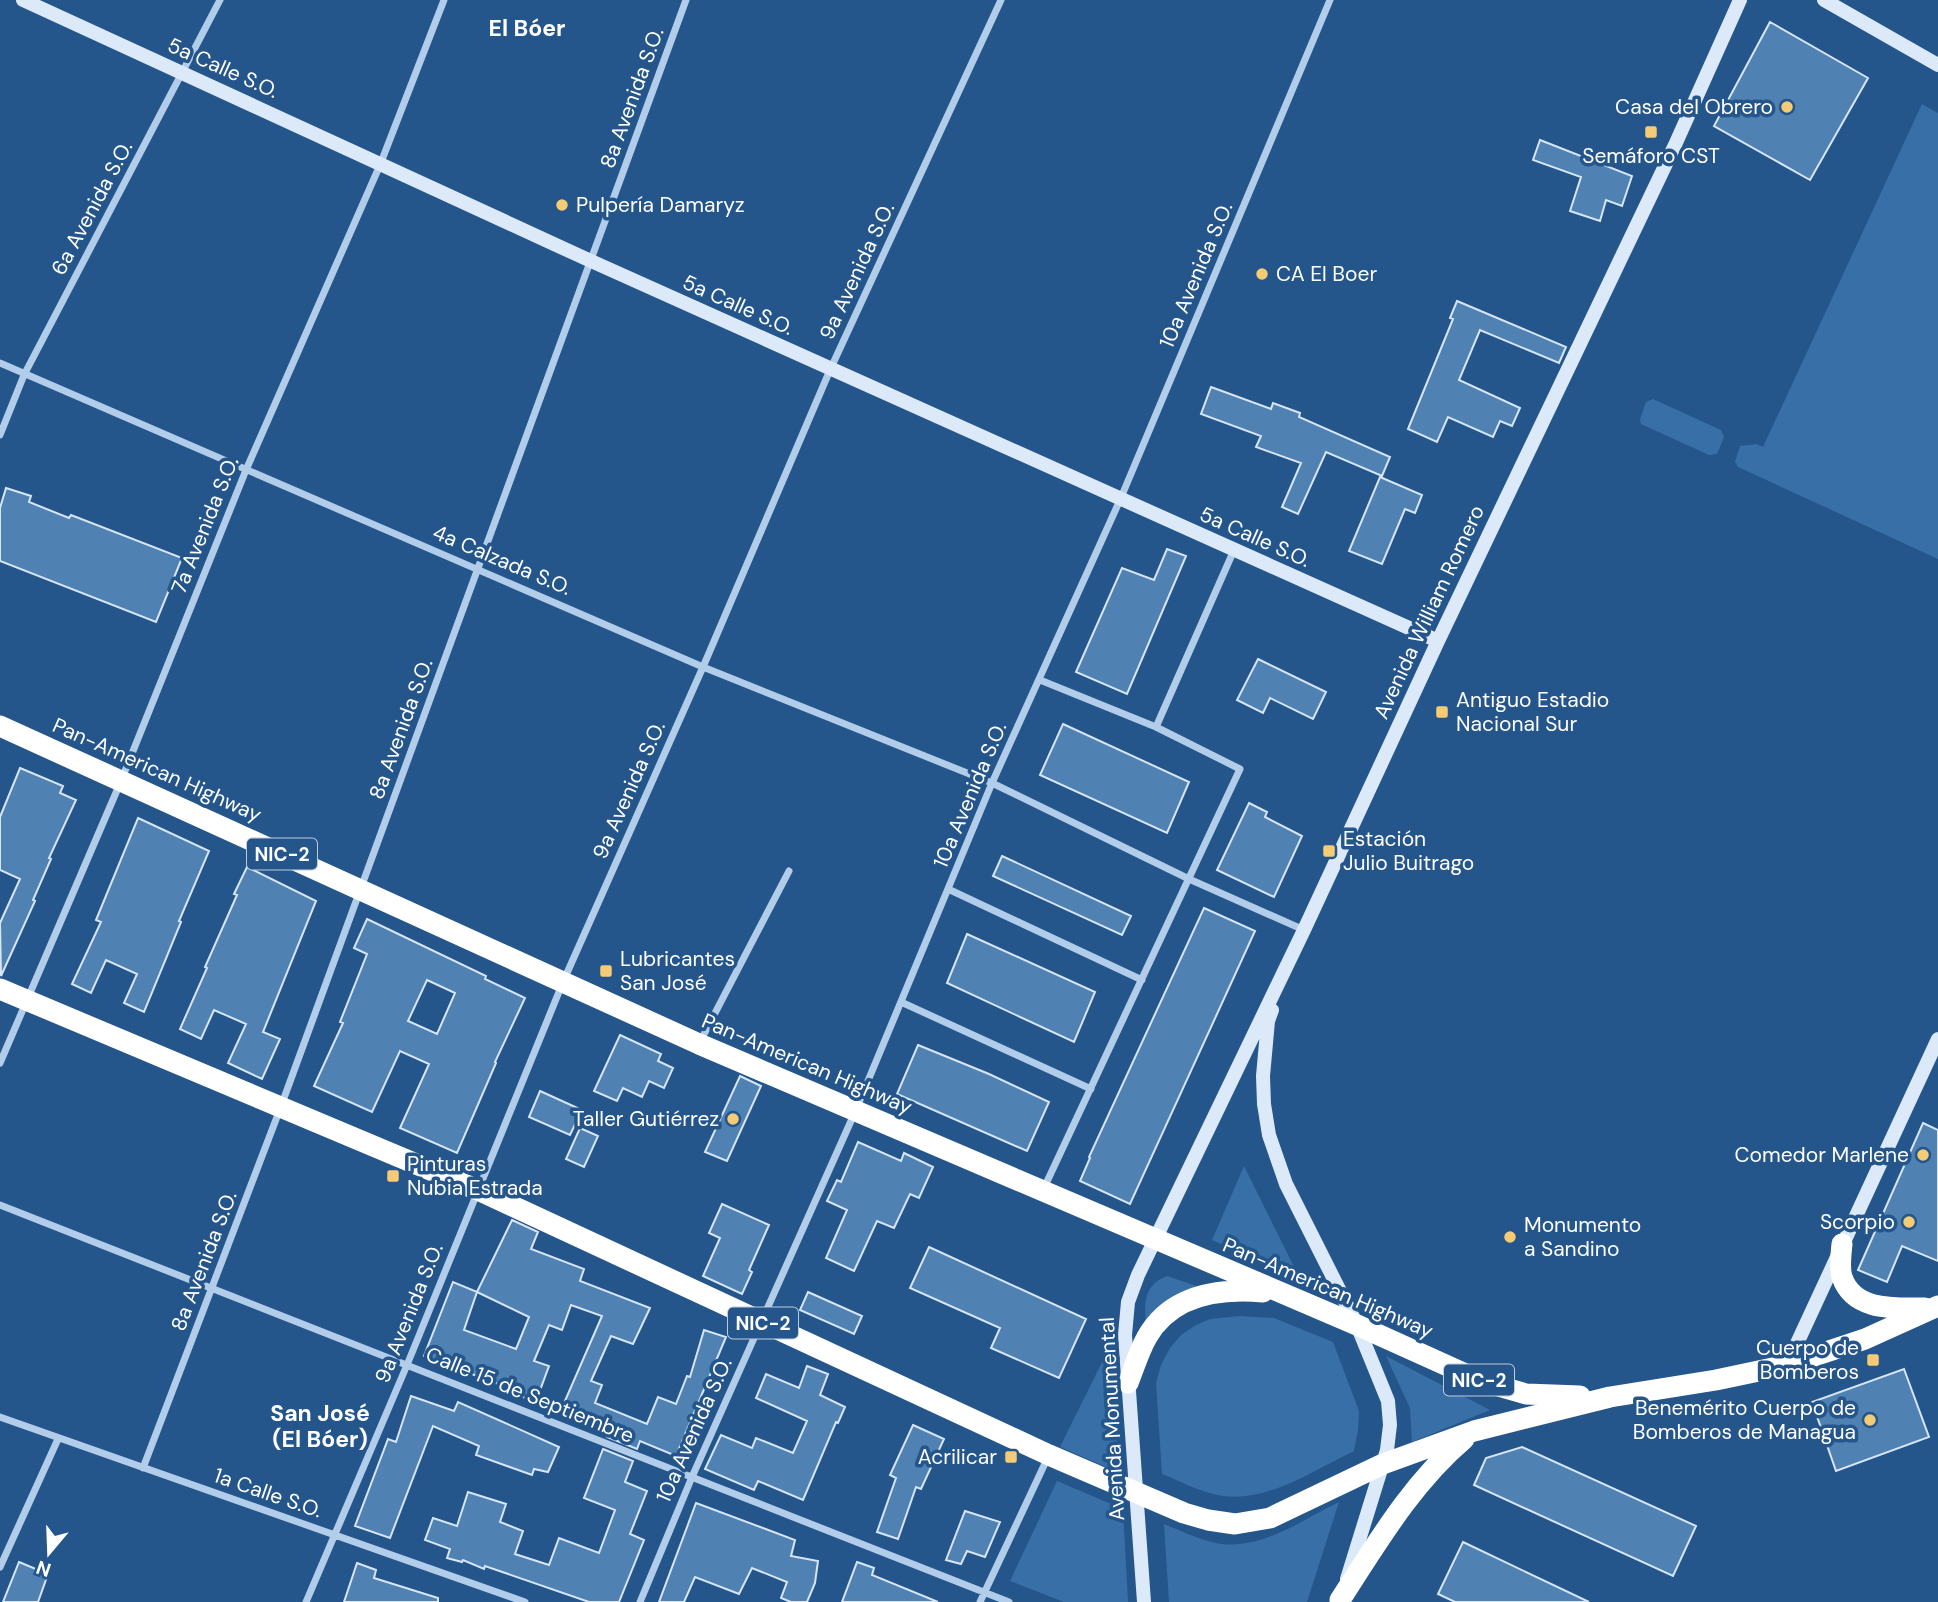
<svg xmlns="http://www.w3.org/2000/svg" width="1938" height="1602" font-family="'DM Sans',sans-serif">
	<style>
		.green { fill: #386fa7 }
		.building { fill: #5081b3; stroke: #d6e6f8; stroke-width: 2; fill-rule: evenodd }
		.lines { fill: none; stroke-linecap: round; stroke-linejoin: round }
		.street { stroke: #b1cdea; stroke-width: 7 }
		.secondary { stroke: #dce9f8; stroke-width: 14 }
		.highway { stroke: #fff; stroke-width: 21 }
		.poi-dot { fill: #f5cb75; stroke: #24558b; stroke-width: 2.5 }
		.labels { text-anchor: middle; stroke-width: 7; stroke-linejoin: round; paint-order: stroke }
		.shield { fill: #24558b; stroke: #bdccdc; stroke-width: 2 }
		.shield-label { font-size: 19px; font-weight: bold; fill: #fff }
		.street-label { font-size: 21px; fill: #fff; stroke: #24558b }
		.poi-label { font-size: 21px; fill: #fff; stroke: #24558b; text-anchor: end }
		.neighbourhood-label { font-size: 23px; font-weight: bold; fill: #fff; stroke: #24558b }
	</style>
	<rect width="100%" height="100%" fill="#24558b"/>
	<path class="green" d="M 1922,104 L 1938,113 L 1938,559 L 1738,467 L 1735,462 L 1740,446 L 1756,444 L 1763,447 Z
		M 1653,399 L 1721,430 L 1724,437 L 1717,454 L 1709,455 L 1641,424 L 1640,419 L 1646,402 Z
		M 1244,1166 L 1300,1279 L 1212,1240 Z
		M 1167,1276 L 1205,1289 L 1146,1331 C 1145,1307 1141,1286 1167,1276 Z
		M 1240,1316 L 1274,1318 L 1333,1342 L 1359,1411 L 1358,1430 L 1354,1451 C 1314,1470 1269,1502 1223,1496 C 1202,1493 1182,1482 1162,1474 L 1156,1383 L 1161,1365 L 1170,1348 L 1181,1335 L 1196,1325 L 1210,1319 Z
		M 1115,1336 L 1111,1364 L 1120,1473 L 1060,1447 Z
		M 1386,1356 L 1490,1410 L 1412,1442 L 1410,1408 Z
		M 1057,1481 L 1123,1509 L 1128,1602 L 1064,1602 L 1010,1581 Z
		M 1339,1502 L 1307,1602 L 1169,1602 L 1164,1524 C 1181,1531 1198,1539 1216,1543 C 1259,1552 1302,1520 1339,1502 Z"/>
	<path class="building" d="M 1770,22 L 1868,78 L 1810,180 L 1714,126 Z
		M 1540,140 L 1632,176 L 1622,206 L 1606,200 L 1600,221 L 1570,211 L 1581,177 L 1533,160 Z
		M 1457,301 L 1566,347 L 1559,363 L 1480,330 L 1459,380 L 1520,408 L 1512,426 L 1500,421 L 1493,437 L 1448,417 L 1437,442 L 1408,429 L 1453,319 L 1450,318 Z
		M 1211,387 L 1271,409 L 1273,403 L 1300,413 L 1299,417 L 1390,457 L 1382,476 L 1326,452 L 1298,514 L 1282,507 L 1301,463 L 1256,447 L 1261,436 L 1201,414 Z
		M 1380,477 L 1422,495 L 1415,513 L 1405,509 L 1382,564 L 1349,551 Z
		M 6,488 L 31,496 L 29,502 L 69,518 L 71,515 L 182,558 L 156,622 L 0,561 L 0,508 Z
		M 1167,549 L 1186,556 L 1127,694 L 1076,672 L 1122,568 L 1154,580 Z
		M 1258,659 L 1326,692 L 1313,719 L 1270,698 L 1263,713 L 1237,700 Z
		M 1063,724 L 1189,782 L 1167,833 L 1040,775 Z
		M 20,768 L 63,786 L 60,793 L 76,800 L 49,858 L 51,859 L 33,900 L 35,901 L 1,976 L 0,923 L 20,879 L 0,870 L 0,817 Z
		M 1249,803 L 1267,812 L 1265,817 L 1302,836 L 1274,897 L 1217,870 Z
		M 138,818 L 209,851 L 179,921 L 181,922 L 144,1012 L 124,1003 L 137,974 L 106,960 L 91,993 L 72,984 L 101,922 L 96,920 Z
		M 1002,856 L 1131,916 L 1122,935 L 993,876 Z
		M 247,867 L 316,901 L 263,1032 L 280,1039 L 262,1079 L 228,1063 L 246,1024 L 214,1010 L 201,1039 L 180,1029 L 207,968 L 205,967 L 237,895 L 234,894 Z
		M 1204,908 L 1255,931 L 1130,1204 L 1080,1181 L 1090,1158 L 1089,1157 Z
		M 367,919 L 486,976 L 485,979 L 525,998 L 495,1062 L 496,1063 L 457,1153 L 400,1128 L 429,1064 L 400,1051 L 372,1112 L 314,1086 L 343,1023 L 340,1022 L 367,954 L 354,948 ZM 427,980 L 455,993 L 437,1034 L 408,1021 Z
		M 967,934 L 1095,992 L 1074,1042 L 947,983 Z
		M 620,1035 L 661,1054 L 658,1061 L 673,1068 L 664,1088 L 649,1081 L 642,1097 L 623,1088 L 617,1101 L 594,1091 Z
		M 918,1045 L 989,1074 L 1049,1102 L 1027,1151 L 897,1094 Z
		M 740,1076 L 761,1086 L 727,1161 L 705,1152 Z
		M 540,1091 L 582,1110 L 570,1135 L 529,1117 Z
		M 1923,1123 L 1938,1130 L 1938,1261 L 1902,1246 L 1887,1282 L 1858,1270 Z
		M 580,1128 L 598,1136 L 584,1167 L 566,1159 Z
		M 858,1142 L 901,1161 L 904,1153 L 933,1167 L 919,1198 L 910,1194 L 894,1228 L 877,1221 L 854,1271 L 826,1258 L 847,1210 L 827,1201 L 837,1180 L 841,1182 Z
		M 722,1204 L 769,1225 L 749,1270 L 752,1272 L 742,1294 L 703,1276 L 720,1238 L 709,1233 Z
		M 512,1220 L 538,1232 L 531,1249 L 584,1269 L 580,1281 L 650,1308 L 633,1344 L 611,1336 L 591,1381 L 602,1385 L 595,1403 L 647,1424 L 658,1397 L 676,1404 L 687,1376 L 690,1377 L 704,1330 L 726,1337 L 676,1456 L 640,1441 L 637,1449 L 607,1437 L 609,1432 L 561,1410 L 602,1316 L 571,1305 L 562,1330 L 549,1325 L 534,1361 L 549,1366 L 536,1401 L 499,1390 L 501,1385 L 424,1356 L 453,1282 L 477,1292 ZM 477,1292 L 529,1317 L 516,1349 L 464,1330 Z
		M 929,1247 L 1086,1319 L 1059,1378 L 991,1348 L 1000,1328 L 910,1288 Z
		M 808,1292 L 862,1316 L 854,1334 L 800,1310 Z
		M 807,1366 L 828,1374 L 820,1395 L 845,1407 L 838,1423 L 836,1422 L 803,1500 L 758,1481 L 754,1490 L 705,1469 L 721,1435 L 752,1448 L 756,1438 L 793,1453 L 807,1421 L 756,1398 L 766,1374 L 799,1388 Z
		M 1904,1369 L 1929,1437 L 1836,1471 L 1812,1402 Z
		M 411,1396 L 454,1411 L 458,1402 L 559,1447 L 548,1472 L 534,1469 L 532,1475 L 476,1455 L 479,1446 L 433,1426 L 390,1538 L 355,1526 L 388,1439 L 396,1442 Z
		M 913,1425 L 944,1439 L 921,1489 L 916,1487 L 898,1539 L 877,1532 L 896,1478 L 890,1475 Z
		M 1522,1447 L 1696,1526 L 1673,1576 L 1474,1485 L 1486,1458 Z
		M 603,1449 L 633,1461 L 625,1482 L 647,1491 L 630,1534 L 644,1540 L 619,1602 L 589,1602 L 485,1566 L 484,1569 L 463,1560 L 462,1562 L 447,1558 L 450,1549 L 425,1540 L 433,1518 L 457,1526 L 468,1492 L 506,1504 L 500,1522 L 523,1531 L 515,1554 L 549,1565 L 559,1538 L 599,1553 L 615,1510 L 584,1498 Z
		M 696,1503 L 795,1540 L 791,1556 L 818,1561 L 815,1583 L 807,1602 L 791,1602 L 781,1598 L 787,1582 L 752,1568 L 739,1594 L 695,1577 L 684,1602 L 659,1602 Z
		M 965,1511 L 1000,1522 L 985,1557 L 967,1551 L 961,1564 L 946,1560 Z
		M 1463,1542 L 1589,1602 L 1455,1602 L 1438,1594 Z
		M 19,1562 L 48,1574 L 38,1602 L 3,1602 Z
		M 857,1562 L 874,1568 L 872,1575 L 938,1602 L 842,1602 Z
		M 357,1563 L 376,1570 L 374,1578 L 438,1598 L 438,1602 L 344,1602 Z"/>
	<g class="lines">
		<path class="street" d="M 0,363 L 703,667 L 992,783 L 1189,879 L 1304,930
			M 0,435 L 24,375 L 220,0
			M 1040,680 L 1156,727 L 1240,769 L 1044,1188
			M 1156,727 L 1234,550
			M 948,889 L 1142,980
			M 901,1002 L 1091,1089
			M 701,1040 L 789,871
			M 0,1063 L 121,781 L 246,470 L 380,165 L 444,0
			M 0,1205 L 1009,1602
			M 0,1417 L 525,1602
			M 143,1468 L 280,1109 L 686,0
			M 0,1567 L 58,1439
			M 306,1602 L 407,1365 L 563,982 L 703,667 L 830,370 L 1001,0
			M 640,1602 L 692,1477 L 855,1112 L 992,783 L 1120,500 L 1330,0
			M 980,1602 L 1048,1457"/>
		<path class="secondary" d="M 23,0 L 591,261 L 1438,641
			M 1824,0 L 1938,65
			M 1272,1010 L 1268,1021 L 1263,1076 L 1264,1104 L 1269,1135 L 1286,1184 L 1357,1325 L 1388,1401 L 1390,1425 L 1387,1450 L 1347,1579
			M 1787,1365 L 1938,1039
			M 1144,1602 L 1125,1335 L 1128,1302 L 1138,1275 L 1304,930 L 1438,641 L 1675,145 L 1740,0"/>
		<path class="highway" d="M 0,726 L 699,1044 L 1357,1325 L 1481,1381 L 1526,1394 L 1580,1396
			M 0,989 L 478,1190 L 1049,1455 L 1184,1513 L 1208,1520 L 1235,1524 L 1270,1518 L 1383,1464 L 1474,1431 L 1610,1397 L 1716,1380 L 1787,1365 L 1865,1339 L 1938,1306
			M 1842,1244 C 1841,1254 1839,1268 1842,1277 C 1854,1312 1895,1308 1925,1308
			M 1128,1383 C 1134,1368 1139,1351 1147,1337 C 1171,1295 1218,1288 1263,1292
			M 1340,1600 C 1377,1543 1412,1483 1464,1439"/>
	</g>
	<g class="poi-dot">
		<circle cx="1787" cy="107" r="7"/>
		<rect x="1644" y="125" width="14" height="14" rx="3.5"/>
		<circle cx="562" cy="205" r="7"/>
		<circle cx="1262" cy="274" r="7"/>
		<rect x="1435" y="705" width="14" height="14" rx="3.5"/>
		<rect x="1322" y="844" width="14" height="14" rx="3.5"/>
		<rect x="599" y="964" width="14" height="14" rx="3.5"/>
		<circle cx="733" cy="1119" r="7"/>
		<circle cx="1923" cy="1155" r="7"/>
		<rect x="386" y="1169" width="14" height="14" rx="3.5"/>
		<circle cx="1909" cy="1222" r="7"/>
		<circle cx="1510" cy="1237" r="7"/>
		<rect x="1866" y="1353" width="14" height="14" rx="3.5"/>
		<circle cx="1870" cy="1420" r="7"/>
		<rect x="1004" y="1450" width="14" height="14" rx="3.5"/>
	</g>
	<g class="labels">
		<g class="shield">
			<rect x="247" y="838.5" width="70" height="31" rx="5"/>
			<rect x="728" y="1307.5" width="70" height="31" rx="5"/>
			<rect x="1444" y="1364.5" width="70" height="31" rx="5"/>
		</g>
		<g class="shield-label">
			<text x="282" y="861">NIC-2</text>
			<text x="763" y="1330">NIC-2</text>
			<text x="1479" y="1387">NIC-2</text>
		</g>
		<g class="street-label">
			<text transform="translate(223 68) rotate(24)" y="7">5a Calle S.O.</text>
			<text transform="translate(632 98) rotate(-70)" y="7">8a Avenida S.O.</text>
			<text transform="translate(92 208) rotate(-62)" y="7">6a Avenida S.O.</text>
			<text transform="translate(857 271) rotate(-65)" y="7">9a Avenida S.O.</text>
			<text transform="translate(1196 275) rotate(-67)" y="7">10a Avenida S.O.</text>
			<text transform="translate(738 305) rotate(24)" y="7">5a Calle S.O.</text>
			<text transform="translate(205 525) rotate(-68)" y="7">7a Avenida S.O.</text>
			<text transform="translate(1255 537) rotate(24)" y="7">5a Calle S.O.</text>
			<text transform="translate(502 560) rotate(23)" y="7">4a Calzada S.O.</text>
			<text transform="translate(1429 612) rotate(-65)" y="7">Avenida William Romero</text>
			<text transform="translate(401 729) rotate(-70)" y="7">8a Avenida S.O.</text>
			<text transform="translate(157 770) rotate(24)" y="7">Pan-American Highway</text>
			<text transform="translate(629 790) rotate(-66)" y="7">9a Avenida S.O.</text>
			<text transform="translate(970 795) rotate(-67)" y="7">10a Avenida S.O.</text>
			<text transform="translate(807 1064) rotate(23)" y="7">Pan-American Highway</text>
			<text transform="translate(204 1261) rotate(-69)" y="7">8a Avenida S.O.</text>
			<text transform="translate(1328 1288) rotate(23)" y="7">Pan-American Highway</text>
			<text transform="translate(409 1313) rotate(-68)" y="7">9a Avenida S.O.</text>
			<text transform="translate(530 1395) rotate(22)" y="7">Calle 15 de Septiembre</text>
			<text transform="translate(1112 1419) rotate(-93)" y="7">Avenida Monumental</text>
			<text transform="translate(694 1430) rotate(-66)" y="7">10a Avenida S.O.</text>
			<text transform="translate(268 1493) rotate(19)" y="7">1a Calle S.O.</text>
		</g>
		<g class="poi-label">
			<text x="1773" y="114">Casa del Obrero</text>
			<text x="1651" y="163" text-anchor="middle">Semáforo CST</text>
			<text x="576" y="212" text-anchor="start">Pulpería Damaryz</text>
			<text x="1276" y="281" text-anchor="start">CA El Boer</text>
			<text x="1456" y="707" text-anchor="start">Antiguo Estadio<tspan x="1456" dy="24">Nacional Sur</tspan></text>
			<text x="1343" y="846" text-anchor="start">Estación<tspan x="1343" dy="24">Julio Buitrago</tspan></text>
			<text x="620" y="966" text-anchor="start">Lubricantes<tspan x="620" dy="24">San José</tspan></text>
			<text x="719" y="1126">Taller Gutiérrez</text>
			<text x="1909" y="1162">Comedor Marlene</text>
			<text x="407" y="1171" text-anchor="start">Pinturas<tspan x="407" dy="24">Nubia Estrada</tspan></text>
			<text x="1895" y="1229">Scorpio</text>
			<text x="1524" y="1232" text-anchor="start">Monumento<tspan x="1524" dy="24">a Sandino</tspan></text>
			<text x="1859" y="1355">Cuerpo de<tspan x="1859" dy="24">Bomberos</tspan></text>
			<text x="1856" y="1415">Benemérito Cuerpo de<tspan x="1856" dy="24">Bomberos de Managua</tspan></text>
			<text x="997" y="1464">Acrilicar</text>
		</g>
		<g class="neighbourhood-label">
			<text x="527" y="36">El Bóer</text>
			<text x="320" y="1421">San José<tspan x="320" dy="26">(El Bóer)</tspan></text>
		</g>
	</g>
	<g transform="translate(49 1553) rotate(199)" stroke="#24558b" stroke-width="5" paint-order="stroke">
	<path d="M0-5L12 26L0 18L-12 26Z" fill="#ffffff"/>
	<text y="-10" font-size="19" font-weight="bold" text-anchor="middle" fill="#ffffff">N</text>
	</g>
</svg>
